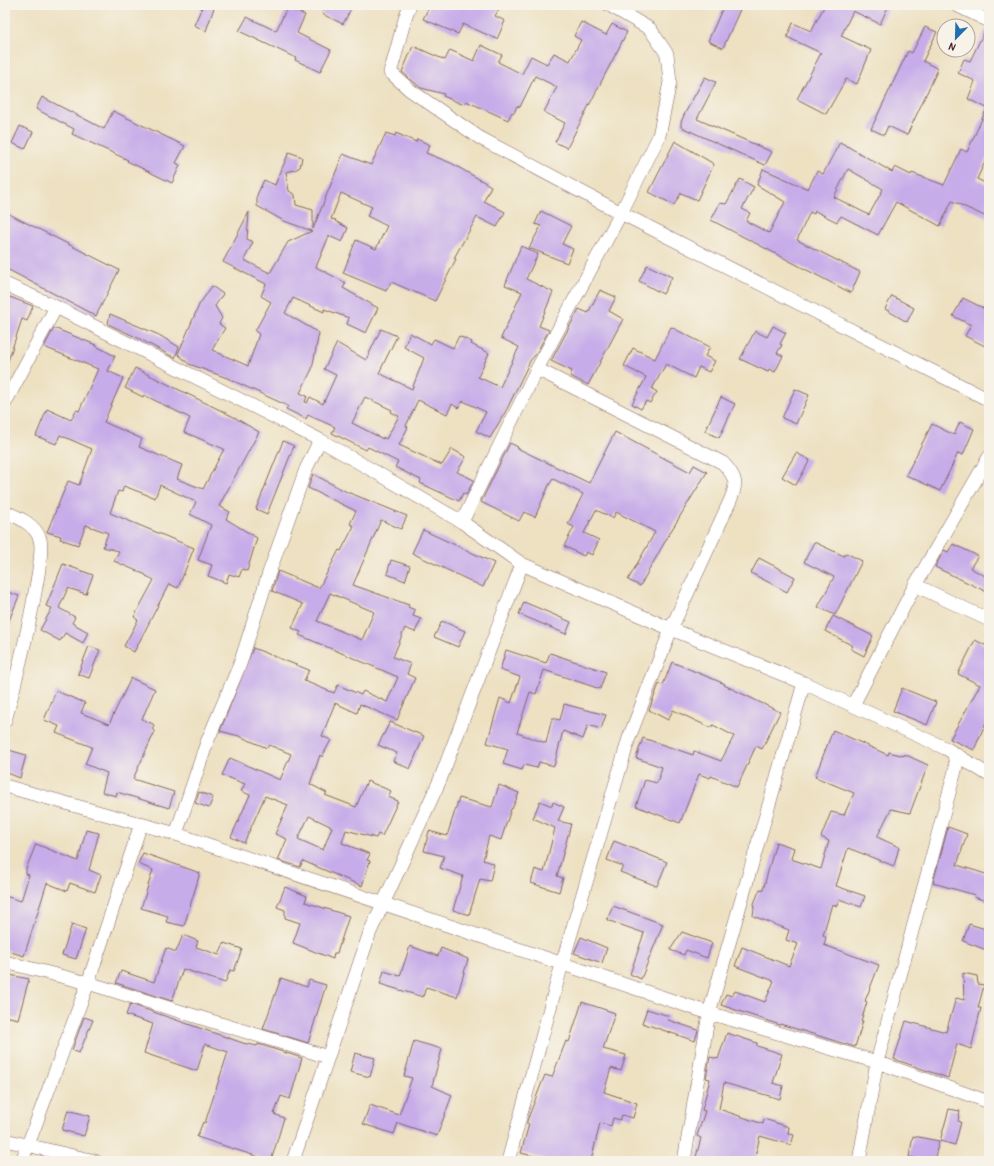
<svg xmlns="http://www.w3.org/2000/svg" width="994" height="1166" font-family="'Patrick Hand',sans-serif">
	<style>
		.building { fill: #c6ace9; fill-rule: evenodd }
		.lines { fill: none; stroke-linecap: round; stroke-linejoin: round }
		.street-casing { stroke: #836360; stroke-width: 14 }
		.street { stroke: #fff; stroke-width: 13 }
	</style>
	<rect width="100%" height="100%" fill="#f7f3e8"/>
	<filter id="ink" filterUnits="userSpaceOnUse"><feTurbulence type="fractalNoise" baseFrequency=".025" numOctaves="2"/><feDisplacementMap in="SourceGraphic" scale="8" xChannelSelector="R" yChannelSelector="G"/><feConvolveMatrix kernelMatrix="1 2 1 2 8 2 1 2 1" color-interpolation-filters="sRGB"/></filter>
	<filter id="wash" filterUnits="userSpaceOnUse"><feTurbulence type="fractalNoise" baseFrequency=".012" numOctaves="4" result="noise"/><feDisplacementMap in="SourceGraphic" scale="16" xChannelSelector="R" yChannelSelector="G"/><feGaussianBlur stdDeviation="0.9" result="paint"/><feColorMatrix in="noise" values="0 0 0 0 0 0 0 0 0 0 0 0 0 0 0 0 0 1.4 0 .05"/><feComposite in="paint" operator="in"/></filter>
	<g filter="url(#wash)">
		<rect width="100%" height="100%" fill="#ede1c2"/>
		<g id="blocks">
			<path class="building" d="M 203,5 L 215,5 L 206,31 L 194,25 Z
				M 325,5 L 353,5 L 343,24 L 322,14 Z
				M 430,5 L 491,5 L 499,9 L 495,16 L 505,21 L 497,39 L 463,24 L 458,34 L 423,19 Z
				M 724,5 L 742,5 L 723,48 L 708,41 Z
				M 825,5 L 889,5 L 880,24 L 853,11 L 841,36 L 871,50 L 857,84 L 846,79 L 826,114 L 797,99 L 821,53 L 787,37 L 793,23 L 811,31 Z
				M 287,8 L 305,15 L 297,33 L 331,50 L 320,72 L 295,60 L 296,58 L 239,31 L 247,17 L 276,31 Z
				M 581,22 L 606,35 L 612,24 L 627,32 L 567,148 L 555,142 L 565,123 L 544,112 L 557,87 L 535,76 L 520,107 L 517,106 L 514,113 L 512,112 L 508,120 L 466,101 L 464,105 L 443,96 L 444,94 L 421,88 L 402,72 L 413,46 L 445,60 L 450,50 L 474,61 L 481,45 L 502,55 L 498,62 L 522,74 L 531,56 L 547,64 L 554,53 L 570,61 L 581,40 L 574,36 Z
				M 925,27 L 937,32 L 923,61 L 938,69 L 907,135 L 888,126 L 884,135 L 871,129 L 908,51 L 912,53 Z
				M 986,28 L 989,29 L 989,153 L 977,179 L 989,185 L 989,218 L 952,201 L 940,226 L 896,202 L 878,235 L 841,216 L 837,222 L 815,211 L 814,214 L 810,212 L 797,240 L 860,272 L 851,293 L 711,220 L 720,203 L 726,204 L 740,179 L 754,187 L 742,209 L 750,213 L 746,221 L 769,233 L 785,202 L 757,185 L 763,169 L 808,189 L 817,171 L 823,174 L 840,142 L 892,172 L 895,167 L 911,175 L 912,173 L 944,185 L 961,149 L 967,152 L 987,108 L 968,99 L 975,81 L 958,73 L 964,59 L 970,61 ZM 848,169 L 883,189 L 869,215 L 834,197 Z
				M 705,77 L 716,82 L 697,119 L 772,152 L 765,165 L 681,127 L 681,122 L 685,113 Z
				M 42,97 L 104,129 L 113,111 L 185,146 L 176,163 L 180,165 L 172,183 L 127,161 L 128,160 L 72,134 L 74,129 L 36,109 Z
				M 20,126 L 33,132 L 25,149 L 12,143 Z
				M 386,133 L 395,136 L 396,133 L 416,142 L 417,139 L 430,145 L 426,153 L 451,163 L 491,186 L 484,201 L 505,212 L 497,227 L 477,217 L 454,258 L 456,259 L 435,301 L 391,282 L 386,291 L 343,273 L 356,240 L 376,249 L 387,226 L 367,216 L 372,207 L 341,193 L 331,219 L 336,220 L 335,221 L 348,228 L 342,242 L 329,236 L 316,267 L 346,283 L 343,288 L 378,308 L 366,333 L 347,324 L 349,318 L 324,309 L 324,312 L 293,298 L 285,313 L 319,333 L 312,369 L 300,393 L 307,396 L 305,402 L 307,403 L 310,397 L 323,404 L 336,375 L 324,369 L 337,343 L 366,360 L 381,329 L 397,336 L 379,373 L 412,389 L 424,358 L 404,347 L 410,333 L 431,344 L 434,339 L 453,348 L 459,336 L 472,342 L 471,344 L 489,353 L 478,377 L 500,387 L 519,347 L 501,338 L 522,292 L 505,285 L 521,246 L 538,254 L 526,279 L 553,292 L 539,326 L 549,330 L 536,354 L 530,361 L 507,409 L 490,438 L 476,431 L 486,412 L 463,401 L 458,408 L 452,404 L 447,414 L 418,400 L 406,426 L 408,427 L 399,445 L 442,465 L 452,449 L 466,457 L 457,472 L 474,480 L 466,495 L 463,493 L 459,501 L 420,483 L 421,480 L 395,467 L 398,462 L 368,447 L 366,450 L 332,433 L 335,427 L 308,415 L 306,419 L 286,409 L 288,406 L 227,378 L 189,364 L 178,354 L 199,305 L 212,286 L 223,294 L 215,306 L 222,318 L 219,324 L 225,328 L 212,350 L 248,366 L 259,334 L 255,331 L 271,302 L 261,296 L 266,284 L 223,262 L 249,212 L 247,239 L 253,242 L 244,260 L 270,273 L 288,242 L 312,231 L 284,221 L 257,206 L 257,195 L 264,180 L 275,185 L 289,152 L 302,157 L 300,167 L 295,170 L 286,172 L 289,191 L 295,195 L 296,205 L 313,210 L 313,229 L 343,154 L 371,165 ZM 365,397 L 392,410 L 391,412 L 399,416 L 386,439 L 383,437 L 383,439 L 352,423 Z
				M 675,141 L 714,164 L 697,200 L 681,193 L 674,205 L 649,192 Z
				M 541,211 L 571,226 L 562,244 L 573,249 L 567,263 L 529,248 L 541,226 L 535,224 Z
				M 5,212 L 119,270 L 96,316 L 5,268 Z
				M 647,265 L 672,277 L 663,294 L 639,281 Z
				M 600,290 L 616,297 L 609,311 L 623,319 L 588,385 L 570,376 L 572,371 L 551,361 L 579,309 L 588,313 Z
				M 892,296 L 914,308 L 907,322 L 885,309 Z
				M 5,297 L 9,299 L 10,297 L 33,306 L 27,321 L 22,319 L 7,364 L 5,363 Z
				M 963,298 L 989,311 L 989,338 L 985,346 L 965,336 L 971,325 L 953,316 Z
				M 110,314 L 159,335 L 179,347 L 175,358 L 138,338 L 108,324 Z
				M 773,326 L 786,333 L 780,344 L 782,345 L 777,353 L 783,356 L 775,372 L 769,369 L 768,372 L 740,359 L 755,331 L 767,337 Z
				M 671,327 L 710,347 L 705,356 L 715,361 L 709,372 L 699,367 L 694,378 L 666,364 L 652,389 L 657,392 L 650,403 L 646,401 L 641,409 L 632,404 L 646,377 L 624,366 L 633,348 L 655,359 Z
				M 54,328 L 96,345 L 96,346 L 115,356 L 108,371 L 123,378 L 104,422 L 142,439 L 139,447 L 182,465 L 177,479 L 203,489 L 224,449 L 184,432 L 190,418 L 144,395 L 143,397 L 125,388 L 135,368 L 232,416 L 259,432 L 219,506 L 230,512 L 226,519 L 257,538 L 247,571 L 242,569 L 239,577 L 229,574 L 226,583 L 208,576 L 212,565 L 198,560 L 211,525 L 190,514 L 196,502 L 160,485 L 155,498 L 124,486 L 122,492 L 118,491 L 110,513 L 194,548 L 178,588 L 169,584 L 134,652 L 124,646 L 138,620 L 134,617 L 154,580 L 146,576 L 146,575 L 114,561 L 119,551 L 103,547 L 108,533 L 86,525 L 78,545 L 60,539 L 61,536 L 47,532 L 68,481 L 79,485 L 92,449 L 60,435 L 56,444 L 36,436 L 47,409 L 71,420 L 76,410 L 79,411 L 98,369 L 44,347 Z
				M 795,389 L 809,395 L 796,424 L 782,418 Z
				M 721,397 L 735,404 L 719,438 L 705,431 Z
				M 960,422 L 974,429 L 963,455 L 958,453 L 940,491 L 906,475 L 932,424 L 954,435 Z
				M 615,432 L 690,472 L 694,465 L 707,472 L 671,531 L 640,586 L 628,580 L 655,532 L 616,512 L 613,518 L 596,510 L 584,533 L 599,540 L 592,555 L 586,552 L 584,556 L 564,546 L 574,527 L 568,524 L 583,494 L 553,479 L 549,485 L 535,517 L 524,512 L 519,521 L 481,502 L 510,443 L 518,447 L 517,448 L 589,483 Z
				M 283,441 L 294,446 L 267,514 L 256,509 Z
				M 796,453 L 810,460 L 796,485 L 782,477 Z
				M 313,474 L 345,491 L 407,516 L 401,529 L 381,520 L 353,585 L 409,605 L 408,607 L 415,610 L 413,616 L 421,619 L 415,632 L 405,628 L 393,657 L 411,664 L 407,674 L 415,678 L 397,720 L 360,704 L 357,713 L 335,703 L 322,736 L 331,740 L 322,757 L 320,755 L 310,784 L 327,793 L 325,795 L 356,807 L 367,781 L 391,791 L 388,797 L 398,801 L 382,836 L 378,834 L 376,838 L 346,830 L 342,843 L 370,854 L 367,860 L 370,861 L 362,886 L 303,861 L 300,867 L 278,860 L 287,839 L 275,834 L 288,805 L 265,796 L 244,843 L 231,837 L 250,795 L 241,791 L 245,784 L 222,775 L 230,758 L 280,780 L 291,754 L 269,745 L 267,748 L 239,736 L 220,731 L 253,648 L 309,670 L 304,681 L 334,693 L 338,685 L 361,695 L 363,691 L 387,702 L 398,677 L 299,635 L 301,632 L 292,628 L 303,604 L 272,591 L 278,571 L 319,588 L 339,550 L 341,551 L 354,526 L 350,524 L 356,511 L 308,488 ZM 330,593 L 374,612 L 362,640 L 317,621 ZM 309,816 L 332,827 L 323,850 L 298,839 Z
				M 423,530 L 494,563 L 483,587 L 412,553 Z
				M 814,542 L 844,556 L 846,553 L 862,561 L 835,615 L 818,607 L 834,577 L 804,562 Z
				M 953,544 L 978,556 L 970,568 L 989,578 L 989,593 L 935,567 L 944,550 L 948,552 Z
				M 759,558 L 795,577 L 787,592 L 751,573 Z
				M 391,560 L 410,566 L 405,581 L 387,574 Z
				M 63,564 L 93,575 L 86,594 L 68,588 L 59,608 L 75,617 L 72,623 L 88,632 L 83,643 L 65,633 L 60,641 L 40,630 L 52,608 L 46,606 Z
				M 5,591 L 19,596 L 6,628 L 5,628 Z
				M 524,602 L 571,622 L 566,634 L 519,614 Z
				M 833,616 L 873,636 L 864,656 L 851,649 L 853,646 L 825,631 Z
				M 442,621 L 465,631 L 458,647 L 434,637 Z
				M 975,640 L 989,647 L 989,715 L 974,750 L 950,739 L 980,685 L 958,674 Z
				M 89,646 L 100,650 L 89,678 L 78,674 Z
				M 506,650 L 546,663 L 550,653 L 606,672 L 600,689 L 544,670 L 536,694 L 530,692 L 517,733 L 546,743 L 552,718 L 560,720 L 564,704 L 606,715 L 601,729 L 588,725 L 583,739 L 563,731 L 554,766 L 539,762 L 537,768 L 524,765 L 522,770 L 503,764 L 508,749 L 487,743 L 500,698 L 511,703 L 520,677 L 500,670 Z
				M 672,662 L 725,684 L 724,685 L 780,712 L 762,749 L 756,746 L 737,787 L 711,776 L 710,778 L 699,774 L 680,823 L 636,806 L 645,780 L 657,783 L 662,767 L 636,758 L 643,738 L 693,755 L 694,751 L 721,761 L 734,736 L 713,725 L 711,728 L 673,710 L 668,720 L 649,710 L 659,684 L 663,685 Z
				M 131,678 L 155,689 L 142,719 L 153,724 L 154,726 L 152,729 L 155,731 L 133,779 L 174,792 L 169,808 L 117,792 L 116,796 L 102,792 L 107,773 L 85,764 L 92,747 L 56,733 L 59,726 L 44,720 L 56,691 L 85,703 L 81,713 L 109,724 Z
				M 902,688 L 936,702 L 927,725 L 893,711 Z
				M 390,722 L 424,736 L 410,769 L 393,761 L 397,753 L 378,745 Z
				M 833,730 L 888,755 L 889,752 L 904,756 L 904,754 L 928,765 L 910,813 L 891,809 L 877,837 L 899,847 L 894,866 L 848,848 L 836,886 L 865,896 L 861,907 L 839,899 L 837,906 L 832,904 L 823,935 L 826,937 L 824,945 L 879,965 L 865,1001 L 867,1002 L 861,1021 L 863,1021 L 855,1047 L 780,1024 L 780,1025 L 721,1005 L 726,994 L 732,996 L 735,991 L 765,1002 L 774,981 L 735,966 L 742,947 L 789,966 L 798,944 L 786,940 L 789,930 L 753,916 L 754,907 L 753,906 L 760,889 L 763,890 L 776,842 L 794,848 L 791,859 L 821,869 L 829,841 L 821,837 L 831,812 L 844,815 L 854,793 L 815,777 Z
				M 9,750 L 26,755 L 20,778 L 5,772 Z
				M 499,785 L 519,793 L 512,809 L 511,809 L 501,840 L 489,836 L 483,860 L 494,864 L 490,881 L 480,879 L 469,915 L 453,910 L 463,876 L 440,868 L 444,856 L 424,851 L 429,831 L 447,836 L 459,798 L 492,807 Z
				M 199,792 L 213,797 L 209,808 L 195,803 Z
				M 540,801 L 552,806 L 553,802 L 564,807 L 558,821 L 571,824 L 557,876 L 563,878 L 559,892 L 531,883 L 535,869 L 544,872 L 555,828 L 533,818 Z
				M 948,827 L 967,834 L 957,865 L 989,875 L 989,902 L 974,897 L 975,895 L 933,883 Z
				M 86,830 L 99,833 L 89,870 L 101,875 L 95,892 L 70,883 L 67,891 L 47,883 L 24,956 L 5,950 L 5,896 L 21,901 L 29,875 L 26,874 L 26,869 L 36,844 L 78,861 Z
				M 614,841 L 667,862 L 657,886 L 620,872 L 623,866 L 607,860 Z
				M 143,853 L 200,873 L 184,926 L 166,922 L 168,916 L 141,908 L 153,870 L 138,864 Z
				M 285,887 L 307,896 L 305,902 L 349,916 L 337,953 L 334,953 L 333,959 L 293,943 L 300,923 L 285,918 L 285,910 L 277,907 Z
				M 613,906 L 663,924 L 641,979 L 630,974 L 644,933 L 607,920 Z
				M 72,924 L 86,929 L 76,959 L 62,955 Z
				M 969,924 L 989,930 L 989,951 L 963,941 Z
				M 682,932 L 712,943 L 707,958 L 686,950 L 684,955 L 670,950 Z
				M 183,935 L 198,941 L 196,947 L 219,955 L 224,943 L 242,949 L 234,971 L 230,970 L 225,983 L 183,969 L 172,1001 L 116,983 L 121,971 L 154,982 L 166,948 L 176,952 Z
				M 581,937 L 607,948 L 602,963 L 574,953 Z
				M 410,946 L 438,956 L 441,948 L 468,959 L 457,997 L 426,987 L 423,997 L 380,984 L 384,971 L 400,976 Z
				M 963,973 L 977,976 L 978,984 L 984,985 L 978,1008 L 981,1008 L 971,1049 L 957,1044 L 948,1078 L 894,1059 L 906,1021 L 946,1032 L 956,998 L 964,1000 Z
				M 5,974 L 29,979 L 18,1019 L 5,1016 Z
				M 281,978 L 307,987 L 309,980 L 326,985 L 308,1043 L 263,1029 Z
				M 582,1002 L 615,1013 L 603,1049 L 626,1055 L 621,1071 L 611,1068 L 604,1092 L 637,1103 L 633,1118 L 622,1115 L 620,1120 L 613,1118 L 611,1126 L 600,1123 L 591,1161 L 552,1161 L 521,1153 L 529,1124 L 527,1124 L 527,1121 L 539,1090 L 545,1075 L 552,1077 L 566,1041 L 569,1042 Z
				M 130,1004 L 243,1043 L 257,1046 L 258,1044 L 302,1058 L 290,1099 L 281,1096 L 274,1114 L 284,1118 L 271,1161 L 197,1137 L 203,1122 L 205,1123 L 228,1052 L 205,1044 L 197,1071 L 144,1053 L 153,1024 L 126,1015 Z
				M 647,1009 L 669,1016 L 668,1020 L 698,1030 L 695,1041 L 642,1023 Z
				M 84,1017 L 93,1020 L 79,1053 L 72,1050 Z
				M 727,1033 L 757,1043 L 757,1046 L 782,1054 L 773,1083 L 783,1086 L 780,1099 L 724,1083 L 719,1109 L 763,1124 L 764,1119 L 789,1127 L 788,1133 L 794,1135 L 791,1145 L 760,1136 L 754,1161 L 695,1161 L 701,1138 L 697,1136 L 705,1111 L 702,1110 L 710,1079 L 706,1078 L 710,1057 L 718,1059 Z
				M 414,1041 L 442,1049 L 432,1086 L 452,1095 L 437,1136 L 398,1123 L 394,1134 L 363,1124 L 370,1105 L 399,1115 L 412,1078 L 404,1076 Z
				M 355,1053 L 375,1058 L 370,1077 L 350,1072 Z
				M 949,1109 L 960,1111 L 958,1121 L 961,1122 L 955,1145 L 940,1141 Z
				M 68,1110 L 90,1116 L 84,1136 L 62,1130 Z
				M 913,1136 L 939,1141 L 934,1161 L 909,1157 Z"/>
		</g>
	</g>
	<g filter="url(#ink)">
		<use href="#blocks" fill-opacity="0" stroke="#836360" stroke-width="1"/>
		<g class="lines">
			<g class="street-casing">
				<path id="street" d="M 410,5 C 401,27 398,49 390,72 L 410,90 L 480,138 L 621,213 L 989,400
					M 956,5 L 989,21
					M 5,284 L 56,307 L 320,440 L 462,522 L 522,564 L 671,629 L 804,683 L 947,749 L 989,775
					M 5,403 L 56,307
					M 5,512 C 18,517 35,524 40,539 C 43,550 38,576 36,587 C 28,633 17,676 5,721
					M 462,522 L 537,369 L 621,213 L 659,136 L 670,82 L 667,54 L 650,29 L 609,5
					M 915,585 L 989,620
					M 853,705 L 915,585 L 989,457
					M 5,786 L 176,834 L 709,1013 L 877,1062 L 989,1102
					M 176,834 L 207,742 L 240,664 L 269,573 L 306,469 L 320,440
					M 5,962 L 88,983 L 328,1057
					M 5,1140 L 95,1161
					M 22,1161 L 88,983 L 141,824
					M 293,1161 L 370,932 L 440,780 L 522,564
					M 508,1161 L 562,964 L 629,738 L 671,629 L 730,501 C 738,483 736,477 723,463 L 537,369
					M 684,1161 L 709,1013 L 804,683
					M 859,1161 L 877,1062 L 956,767 L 954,754"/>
			</g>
			<use href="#street" class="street"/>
		</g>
	</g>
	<rect width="994" height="1166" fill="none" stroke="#f7f3e8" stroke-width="20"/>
	<g transform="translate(956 38) rotate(203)"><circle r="19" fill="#f7f3e8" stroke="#b29e9c"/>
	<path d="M0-3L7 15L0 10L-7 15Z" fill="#1f6fb2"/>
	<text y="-6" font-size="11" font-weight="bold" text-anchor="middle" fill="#4a1f2b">N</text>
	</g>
</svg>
